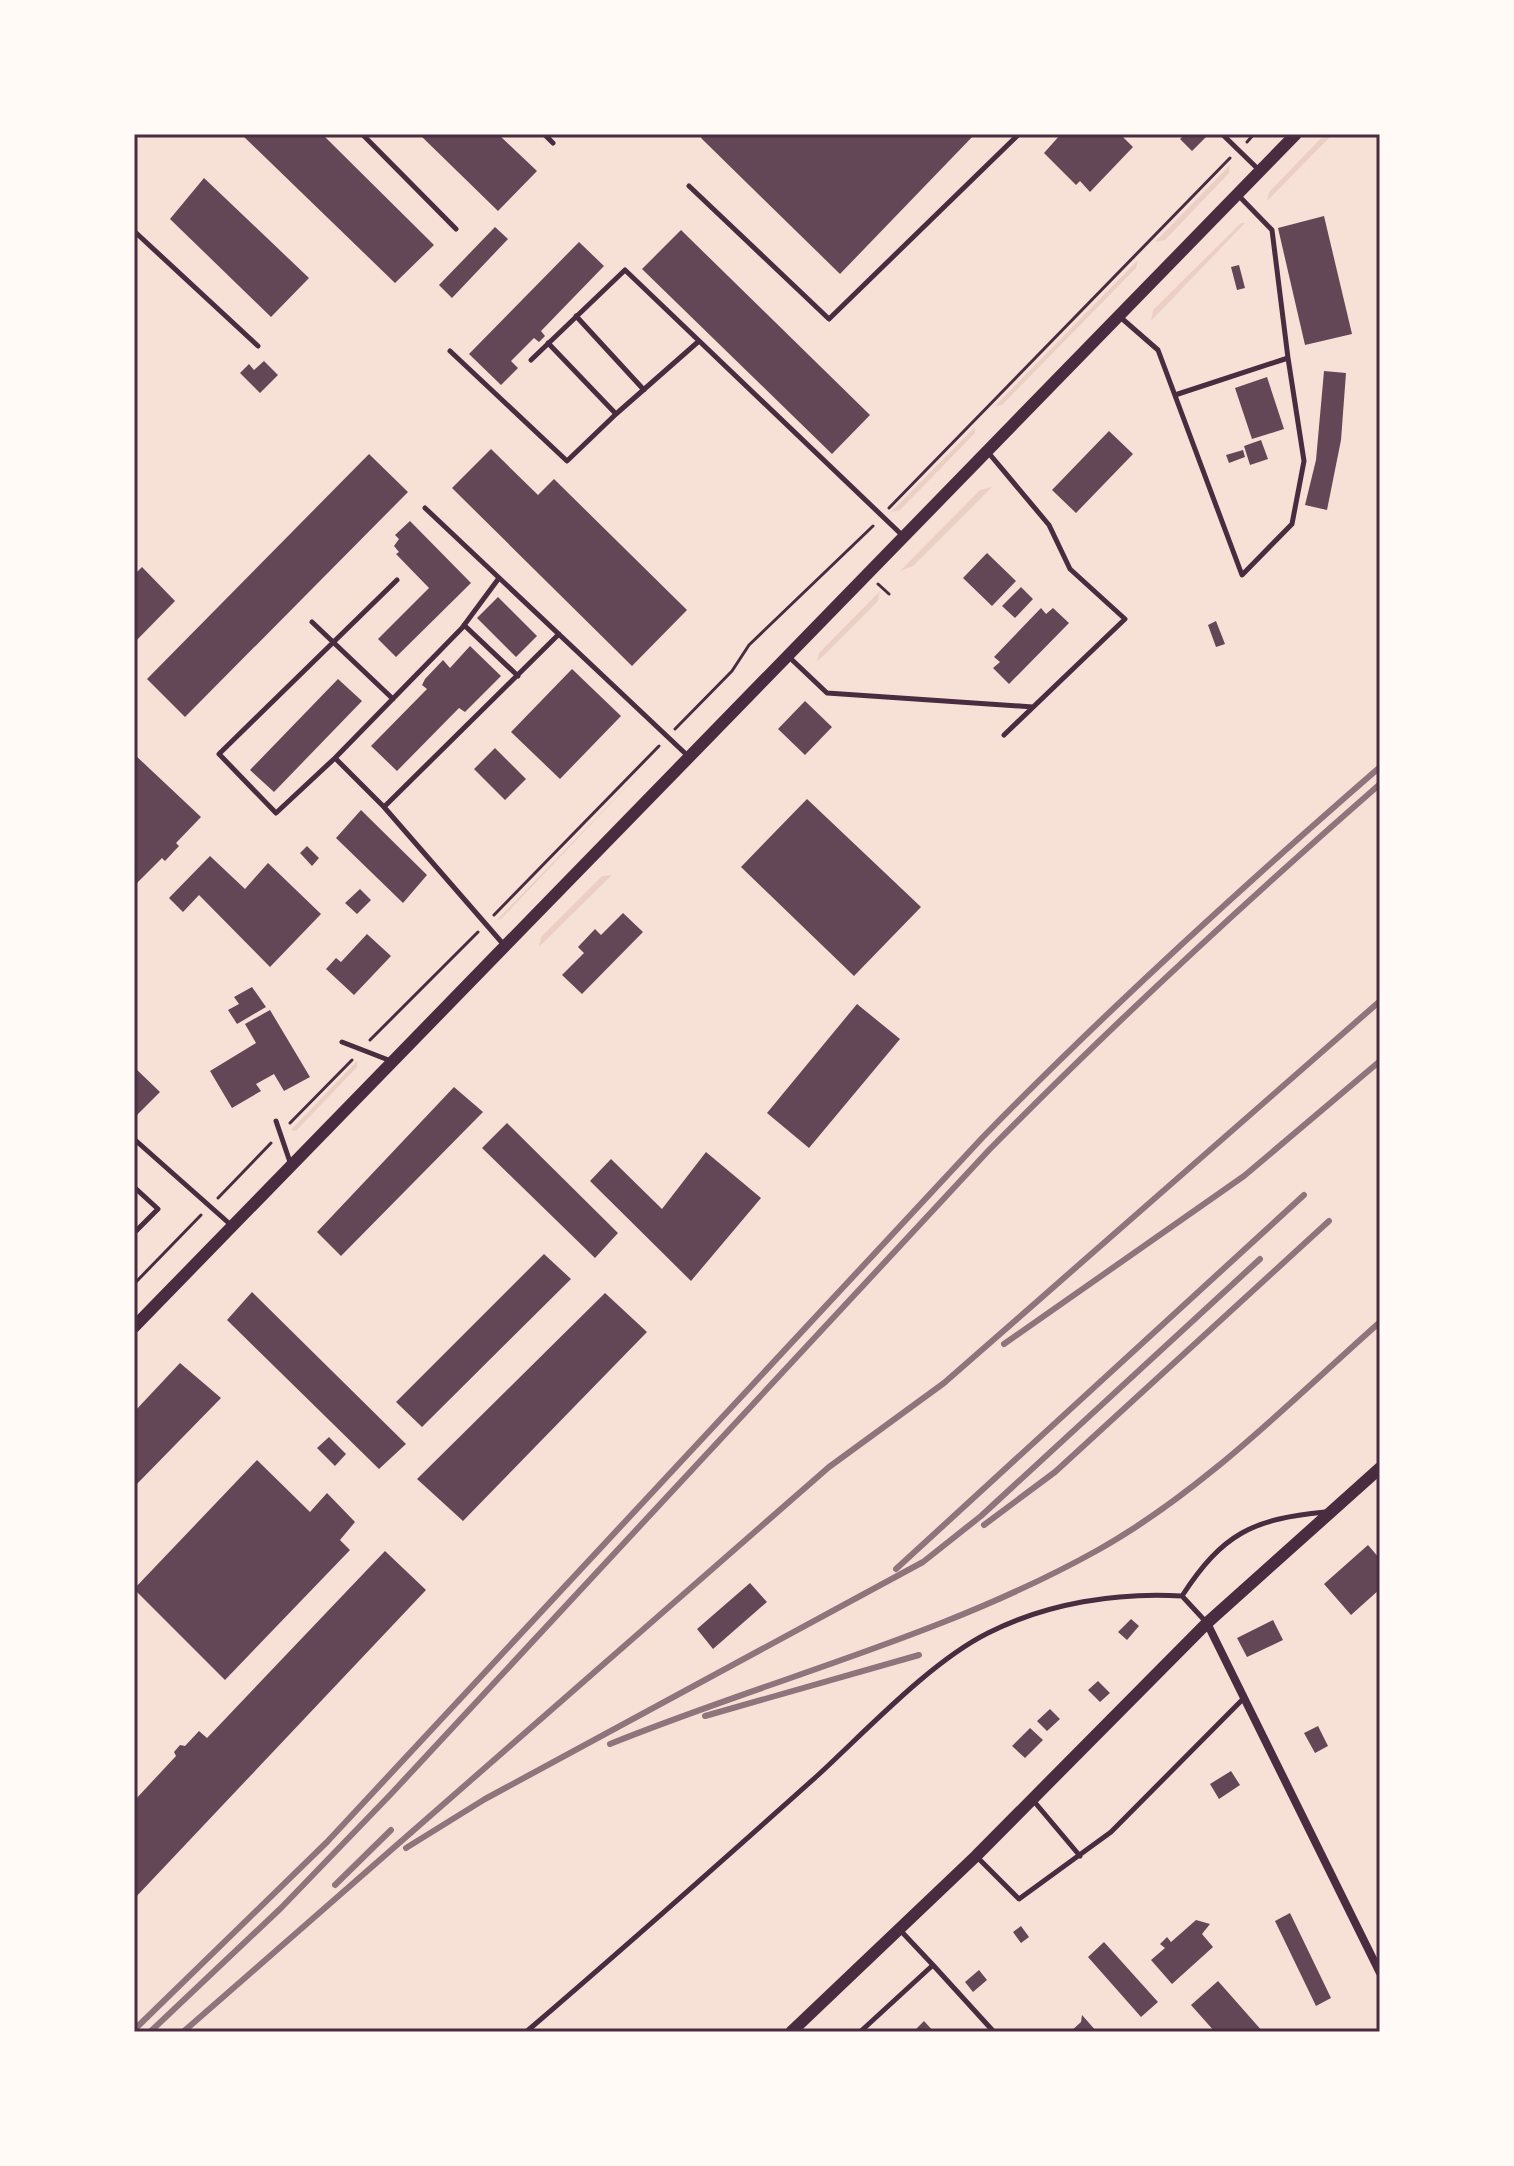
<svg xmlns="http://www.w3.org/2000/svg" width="1514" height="2166" font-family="Helvetica,sans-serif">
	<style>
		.green { fill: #ebcfc5 }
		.building { fill: #644757 }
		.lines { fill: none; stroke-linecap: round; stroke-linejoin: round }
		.path { stroke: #4a2c40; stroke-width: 3 }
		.service { stroke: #4a2c40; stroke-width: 5 }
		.minor { stroke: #4a2c40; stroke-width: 8 }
		.tertiary { stroke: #4a2c40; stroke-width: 12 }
		.rail { stroke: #8f747c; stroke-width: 6 }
		.neatline { fill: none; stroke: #4a2c40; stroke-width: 3 }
	</style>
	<rect width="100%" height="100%" fill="#f7e1d7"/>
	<path class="green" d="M 1325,134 L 1333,134 L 1267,201 L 1269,192 Z
		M 1230,165 L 1229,173 L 1165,240 L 1155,242 Z
		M 1241,223 L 1245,223 L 1151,321 L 1153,310 Z
		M 1138,260 L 1136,268 L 1002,405 L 995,406 Z
		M 975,427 L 975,433 L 900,510 L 891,512 Z
		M 992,487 L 913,566 L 900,571 L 980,490 Z
		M 880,591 L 878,601 L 817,662 L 819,653 Z
		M 656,756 L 501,919 L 497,920 Z
		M 612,875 L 539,947 L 541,937 L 602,876 Z
		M 357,1061 L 357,1067 L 296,1131 L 291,1130 Z"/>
	<path class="building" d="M 241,134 L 322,134 L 434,245 L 395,283 Z
		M 419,134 L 498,134 L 537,171 L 498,211 Z
		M 704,134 L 975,134 L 840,274 L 701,138 Z
		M 1061,134 L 1120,134 L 1133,147 L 1090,192 L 1080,181 L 1076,185 L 1044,153 Z
		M 1185,134 L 1203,134 L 1206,137 L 1192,151 L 1180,139 Z
		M 204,178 L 309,278 L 271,317 L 170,219 Z
		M 1324,216 L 1352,334 L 1305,345 L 1278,228 Z
		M 495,227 L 508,239 L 452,298 L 439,285 Z
		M 681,230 L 870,415 L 832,454 L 642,269 Z
		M 579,242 L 604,266 L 541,331 L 545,336 L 539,342 L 534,338 L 511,361 L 518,368 L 501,385 L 469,354 Z
		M 1239,265 L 1245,288 L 1237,290 L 1231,267 Z
		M 264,361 L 278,375 L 260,393 L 240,373 L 249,364 L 254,370 Z
		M 1324,371 L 1346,373 L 1341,440 L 1327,510 L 1305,505 L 1316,460 Z
		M 1267,377 L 1284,429 L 1252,439 L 1235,388 Z
		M 1109,431 L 1133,454 L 1076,513 L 1052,490 Z
		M 1261,440 L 1268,459 L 1250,465 L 1244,446 Z
		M 491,449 L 538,495 L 554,479 L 687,610 L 632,666 L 452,488 Z
		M 1243,450 L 1245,457 L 1229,463 L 1226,455 Z
		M 369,454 L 408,492 L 185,717 L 147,679 Z
		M 410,521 L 471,583 L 396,657 L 378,639 L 429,588 L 396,554 L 399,552 L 394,546 L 399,539 L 395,535 Z
		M 987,553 L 1016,581 L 992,606 L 963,578 Z
		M 142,567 L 175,601 L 134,643 L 134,575 Z
		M 1021,587 L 1033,599 L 1015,618 L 1002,606 Z
		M 498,597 L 537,636 L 516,657 L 477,618 Z
		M 1041,608 L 1046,614 L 1053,608 L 1069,623 L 1009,684 L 993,668 L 1000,662 L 994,657 Z
		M 1216,621 L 1225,644 L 1216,647 L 1208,625 Z
		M 470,646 L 501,676 L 465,712 L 459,708 L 397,771 L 371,746 L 427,689 L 422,685 L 425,679 L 443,660 L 450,668 Z
		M 572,669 L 621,716 L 560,779 L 511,732 Z
		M 338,679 L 362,701 L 274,792 L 250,770 Z
		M 805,701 L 832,727 L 805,755 L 778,729 Z
		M 495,748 L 526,779 L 505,800 L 474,769 Z
		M 134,754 L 201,817 L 176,843 L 179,846 L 165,861 L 162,858 L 137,883 Z
		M 807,799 L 921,907 L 854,976 L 741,867 Z
		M 361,810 L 427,875 L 403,903 L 336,838 Z
		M 307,846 L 319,858 L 312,866 L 300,853 Z
		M 210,856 L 245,889 L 268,863 L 321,914 L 270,967 L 199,895 L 183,912 L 169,898 Z
		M 360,889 L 371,900 L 357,914 L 345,903 Z
		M 623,913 L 643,932 L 582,994 L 562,975 L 584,953 L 578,947 L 595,929 L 601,935 Z
		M 367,934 L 391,956 L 354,995 L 326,969 L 336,958 L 341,962 Z
		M 252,987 L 266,1007 L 237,1024 L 228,1010 L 239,1004 L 234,997 Z
		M 857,1004 L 900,1039 L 809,1148 L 767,1113 Z
		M 270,1010 L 310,1077 L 284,1091 L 274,1074 L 256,1084 L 261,1091 L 232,1108 L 210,1071 L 256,1043 L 245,1024 Z
		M 134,1067 L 160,1092 L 134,1118 Z
		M 454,1087 L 483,1112 L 341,1256 L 317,1232 Z
		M 507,1123 L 618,1233 L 595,1258 L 482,1148 Z
		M 706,1152 L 761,1198 L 691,1281 L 590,1181 L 611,1159 L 662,1209 Z
		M 544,1254 L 571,1279 L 422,1427 L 396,1402 Z
		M 252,1292 L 406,1444 L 379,1469 L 227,1320 Z
		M 605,1293 L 647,1332 L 463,1521 L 417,1479 Z
		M 180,1363 L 221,1398 L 134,1487 L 134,1412 Z
		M 329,1437 L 346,1454 L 335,1466 L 317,1448 Z
		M 257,1460 L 310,1512 L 327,1493 L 355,1522 L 340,1540 L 350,1550 L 225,1680 L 134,1589 Z
		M 1368,1545 L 1380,1559 L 1380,1589 L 1351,1615 L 1324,1584 Z
		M 385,1551 L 426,1590 L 134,1899 L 134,1801 L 176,1756 L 174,1752 L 180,1745 L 185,1746 L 199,1731 L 207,1738 Z
		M 750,1583 L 767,1602 L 713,1649 L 697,1629 Z
		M 1131,1619 L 1139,1626 L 1127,1640 L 1118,1632 Z
		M 1273,1620 L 1283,1640 L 1247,1657 L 1237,1638 Z
		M 1098,1681 L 1110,1693 L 1100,1702 L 1088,1690 Z
		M 1050,1709 L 1060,1719 L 1047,1731 L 1037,1721 Z
		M 1318,1726 L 1328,1746 L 1315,1753 L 1304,1733 Z
		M 1030,1728 L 1043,1740 L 1025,1758 L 1012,1746 Z
		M 1231,1771 L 1240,1785 L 1219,1799 L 1210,1784 Z
		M 1290,1913 L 1331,1998 L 1316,2006 L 1275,1921 Z
		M 1196,1920 L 1210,1924 L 1202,1934 L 1213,1947 L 1172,1984 L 1151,1960 L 1165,1948 L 1160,1944 L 1167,1937 L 1171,1942 Z
		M 1021,1926 L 1029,1937 L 1021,1943 L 1013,1932 Z
		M 1104,1942 L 1158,2002 L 1141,2017 L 1088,1957 Z
		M 979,1970 L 987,1980 L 973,1992 L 965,1982 Z
		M 1218,1981 L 1263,2032 L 1215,2032 L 1191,2005 Z
		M 1082,2015 L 1097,2032 L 1070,2032 L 1081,2022 Z
		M 924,2021 L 934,2032 L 913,2032 Z"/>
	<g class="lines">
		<path class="path" d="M 1247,142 L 1254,134
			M 889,508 L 1230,158
			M 878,584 L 889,594
			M 675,729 L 732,671 L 749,645 L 873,526
			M 494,915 L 659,746
			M 370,1040 L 478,932
			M 290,1123 L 352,1060
			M 218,1198 L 271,1143
			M 134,1284 L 201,1215"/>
		<path class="service" d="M 362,134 L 456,229
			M 544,134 L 553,143
			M 1222,134 L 1259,170
			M 689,186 L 829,319 L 1019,134
			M 1238,195 L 1272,230 L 1288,358
			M 134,231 L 258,346
			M 576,316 L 644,390
			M 1119,316 L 1158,350 L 1242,575 L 1292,524 L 1304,461 L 1288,358 L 1175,395
			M 548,343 L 616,414 L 699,341
			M 450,351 L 567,461 L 616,414
			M 531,360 L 625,270 L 902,535
			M 987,451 L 1049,525 L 1070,569 L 1125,619 L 1004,735
			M 425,508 L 688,756
			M 499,578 L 462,628 L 335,758 L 384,807 L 559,634
			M 312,622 L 393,699
			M 464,625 L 518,676
			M 788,656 L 827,693 L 1033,707
			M 335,758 L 276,813 L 219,754 L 397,580
			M 384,807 L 504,945
			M 342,1042 L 391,1061
			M 276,1121 L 291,1165
			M 134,1139 L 231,1225
			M 134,1187 L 158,1209 L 134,1233
			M 1182,1596 C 1223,1533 1253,1519 1325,1512
			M 1032,1799 L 1080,1856
			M 976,1856 L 1019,1899 L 1111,1832 L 1243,1699
			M 933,1965 L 994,2032
			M 526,2032 C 624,1948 721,1862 817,1776 C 866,1731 930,1662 988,1633 C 1047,1603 1118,1592 1182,1596 L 1207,1623
			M 860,2032 L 933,1965 L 900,1930"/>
		<path class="minor" d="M 1207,1623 L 1380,1973"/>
		<path class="tertiary" d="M 134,1327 L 1296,134
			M 791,2032 L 976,1856 L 1207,1623 L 1380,1468"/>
		<path class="rail" d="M 1004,1344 L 1244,1176 L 1380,1061
			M 984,1525 L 1055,1472 L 1329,1221
			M 896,1569 L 1304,1195
			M 705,1716 L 919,1655
			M 610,1744 C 773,1678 944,1636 1098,1550 C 1203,1491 1291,1401 1380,1322
			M 406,1848 L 485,1799 L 923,1562 L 981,1516 L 1260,1259
			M 335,1885 L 391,1830
			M 134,2030 L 327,1842 L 983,1137 C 1110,1007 1243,886 1380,767
			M 150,2032 L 281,1908 L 391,1794 L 989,1150 C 1115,1022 1245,902 1380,784
			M 183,2032 L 829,1467 L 944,1383 L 1380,1001"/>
	</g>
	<rect width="1514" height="2166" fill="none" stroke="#fffaf5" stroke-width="272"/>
	<rect x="136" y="136" width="1242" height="1894" class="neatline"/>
</svg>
